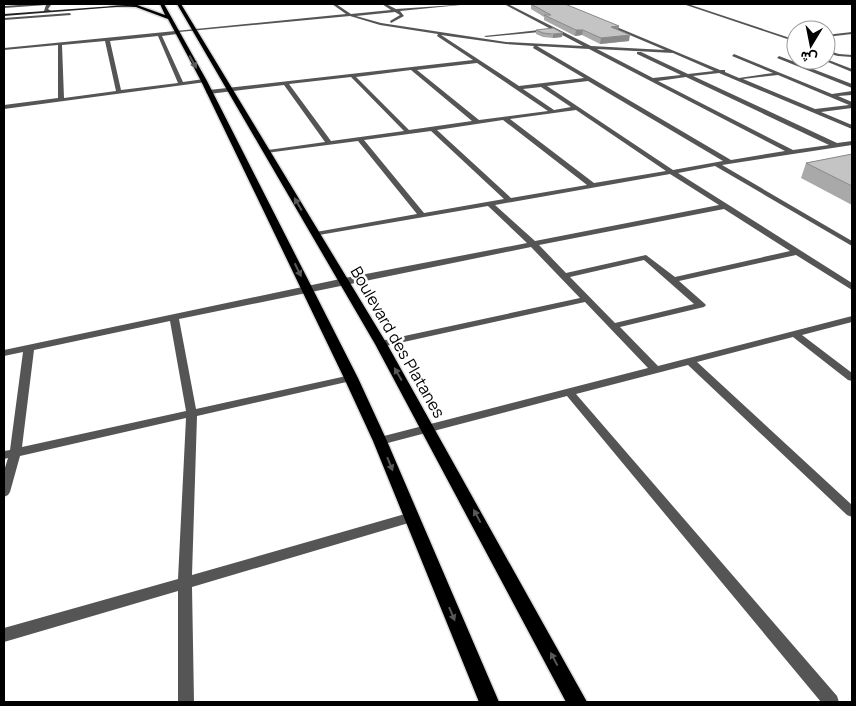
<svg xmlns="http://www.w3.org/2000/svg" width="856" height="706" font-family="Manrope,Vazirmatn,sans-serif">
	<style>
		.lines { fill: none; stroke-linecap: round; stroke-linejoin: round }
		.primary-casing { stroke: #dbdbdb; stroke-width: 3 }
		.street { fill: #555; fill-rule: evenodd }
		.secondary { fill: #222; fill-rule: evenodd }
		.primary { fill: #000; fill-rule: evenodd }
		.wall { fill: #a9a9a9 }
		.shaded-wall { fill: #898989 }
		.building { fill: #c4c4c4; stroke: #898989 }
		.oneway { fill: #595959 }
		.labels { text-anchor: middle; stroke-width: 5; stroke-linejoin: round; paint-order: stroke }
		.street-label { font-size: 16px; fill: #000; stroke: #fff }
	</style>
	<rect width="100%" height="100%" fill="#fff"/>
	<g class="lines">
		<g class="primary-casing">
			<path id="primary" d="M 160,4 L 164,4 L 207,81 L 358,378 L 387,441 L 499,702 L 479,702 L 373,441 L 344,378 L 201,81 L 168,19 L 136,7 L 110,6 L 137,5 L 165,15 Z
				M 177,4 L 181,4 L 387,344 L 587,702 L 566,702 L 375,344 Z"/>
		</g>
		<path class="street" d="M 34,4 L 50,4 L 51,5 L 48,9 L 51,11 L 44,11 L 46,5 L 4,8 L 4,6 Z
			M 332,4 L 336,4 L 351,14 L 391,10 L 382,4 L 386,4 L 396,9 L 470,4 L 400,11 L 404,16 L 391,23 L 390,21 L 400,15 L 395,12 L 356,16 L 381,23 L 506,42 L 583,46 L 504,4 L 508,4 L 591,46 L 665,50 L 606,25 L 607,23 L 720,70 L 725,70 L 725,72 L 739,78 L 773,73 L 732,56 L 734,54 L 832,94 L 852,91 L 852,95 L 838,96 L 852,102 L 852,108 L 821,112 L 852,125 L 852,129 L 719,73 L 693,76 L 837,143 L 852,141 L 852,145 L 722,165 L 852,241 L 852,246 L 715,166 L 678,173 L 852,283 L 852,290 L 796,255 L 679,281 L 704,303 L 706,305 L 704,307 L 620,327 L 658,366 L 852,316 L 852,322 L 802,335 L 852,373 L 852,381 L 848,380 L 793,337 L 697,362 L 852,505 L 852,517 L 847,515 L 688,365 L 576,394 L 837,696 L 839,702 L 821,702 L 567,396 L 380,445 L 376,444 L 374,441 L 376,438 L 380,437 L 648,368 L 585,302 L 381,347 L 376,344 L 381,341 L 580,298 L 531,247 L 179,319 L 196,409 L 351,375 L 356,378 L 351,381 L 197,416 L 192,575 L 412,512 L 417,513 L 418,517 L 417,521 L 412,522 L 192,587 L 194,702 L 178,702 L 178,591 L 4,642 L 4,628 L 178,579 L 186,418 L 20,456 L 10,492 L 8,495 L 4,497 L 4,471 L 8,458 L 4,459 L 4,451 L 10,450 L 23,352 L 4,356 L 4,350 L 345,278 L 527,243 L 488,206 L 313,236 L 313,232 L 316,232 L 417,214 L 358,141 L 266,153 L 266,151 L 268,150 L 325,142 L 284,85 L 209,94 L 206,92 L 209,90 L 473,60 L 437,36 L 438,34 L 380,25 L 350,16 L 179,32 L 177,34 L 162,36 L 183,82 L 204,79 L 206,80 L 206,82 L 4,109 L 4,105 L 58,98 L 58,45 L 4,50 L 4,48 L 346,14 ZM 441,35 L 506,44 L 534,46 L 533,48 L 584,78 L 519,86 ZM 158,36 L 178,83 L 121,90 L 110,41 ZM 105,41 L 116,91 L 64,98 L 62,45 ZM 537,46 L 589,49 L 785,151 L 731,160 ZM 597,49 L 673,53 L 714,71 L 688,74 L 641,52 L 637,52 L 637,54 L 681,75 L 653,78 ZM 477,63 L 548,111 L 479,120 L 417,70 ZM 411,70 L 472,121 L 409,130 L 356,77 ZM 778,75 L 849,105 L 815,109 L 743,79 ZM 351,77 L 404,131 L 331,141 L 289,84 ZM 686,77 L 829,145 L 793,150 L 658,81 ZM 588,81 L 723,161 L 673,170 L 547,86 ZM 541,87 L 571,107 L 554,110 L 523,89 ZM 576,110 L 666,171 L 594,183 L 510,119 ZM 503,120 L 587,185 L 511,198 L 437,130 ZM 431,131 L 504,199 L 424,213 L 364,140 ZM 670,174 L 719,205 L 535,241 L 495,205 ZM 724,209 L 790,251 L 675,277 L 646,255 L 566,273 L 539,245 ZM 644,260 L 694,304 L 615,323 L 570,277 ZM 170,321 L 186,411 L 22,447 L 34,350 Z
			M 683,4 L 688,4 L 796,40 L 796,42 Z
			M 70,13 L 71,15 L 4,20 L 4,18 Z
			M 548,29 L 550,31 L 486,37 L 484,36 Z
			M 852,32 L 852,34 L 826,37 L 826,35 Z
			M 826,50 L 839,54 L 852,55 L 852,57 L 838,56 L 826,53 Z
			M 779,56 L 852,84 L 852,88 L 777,58 Z
			M 826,59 L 852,69 L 852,72 L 823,60 Z"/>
		<path class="secondary" d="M 140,4 L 154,4 L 4,16 L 4,14 Z"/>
		<use href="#primary" class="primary"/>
	</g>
	<path class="wall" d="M 531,4 L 618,30 L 629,41 L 600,44 L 582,35 L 575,36 L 544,20 L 544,17 L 531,9 Z
		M 536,30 L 562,37 L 553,38 L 543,37 L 536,34 Z
		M 852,154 L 852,205 L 801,178 L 806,163 Z"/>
	<path class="shaded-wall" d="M 619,26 L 618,32 L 611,27 Z
		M 576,30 L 583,30 L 582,35 L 575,36 Z
		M 563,33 L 562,37 L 553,38 L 553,34 Z
		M 630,35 L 629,41 L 600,44 L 601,38 Z"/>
	<path class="building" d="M 531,4 L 565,4 L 619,26 L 611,27 L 630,35 L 601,38 L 583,30 L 576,30 L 544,15 L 551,15 Z
		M 553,28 L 563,33 L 553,34 L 543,33 L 536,30 Z
		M 852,154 L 852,186 L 806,163 Z"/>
	<defs><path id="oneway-solid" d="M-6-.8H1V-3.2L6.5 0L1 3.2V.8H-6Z" transform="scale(1.25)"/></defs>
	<g class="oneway">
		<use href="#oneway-solid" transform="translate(193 62) rotate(61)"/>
		<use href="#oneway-solid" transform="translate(298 204) rotate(-120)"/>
		<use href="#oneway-solid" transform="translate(298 270) rotate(64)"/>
		<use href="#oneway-solid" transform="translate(398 374) rotate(-120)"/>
		<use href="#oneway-solid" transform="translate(390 464) rotate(68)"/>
		<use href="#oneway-solid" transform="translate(477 516) rotate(-118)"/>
		<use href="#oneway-solid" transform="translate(452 614) rotate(67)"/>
		<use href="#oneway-solid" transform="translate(554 659) rotate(-118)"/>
	</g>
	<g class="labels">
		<g class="street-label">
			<text transform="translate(398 342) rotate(60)" y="6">Boulevard des Platanes</text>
		</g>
	</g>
	<rect width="856" height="706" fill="none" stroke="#000000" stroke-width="10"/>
	<g transform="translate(811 45) rotate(190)"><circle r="24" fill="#ffffff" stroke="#999999"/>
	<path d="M0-4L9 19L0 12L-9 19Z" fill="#000000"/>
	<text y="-8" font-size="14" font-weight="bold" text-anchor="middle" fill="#000000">ش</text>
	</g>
</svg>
